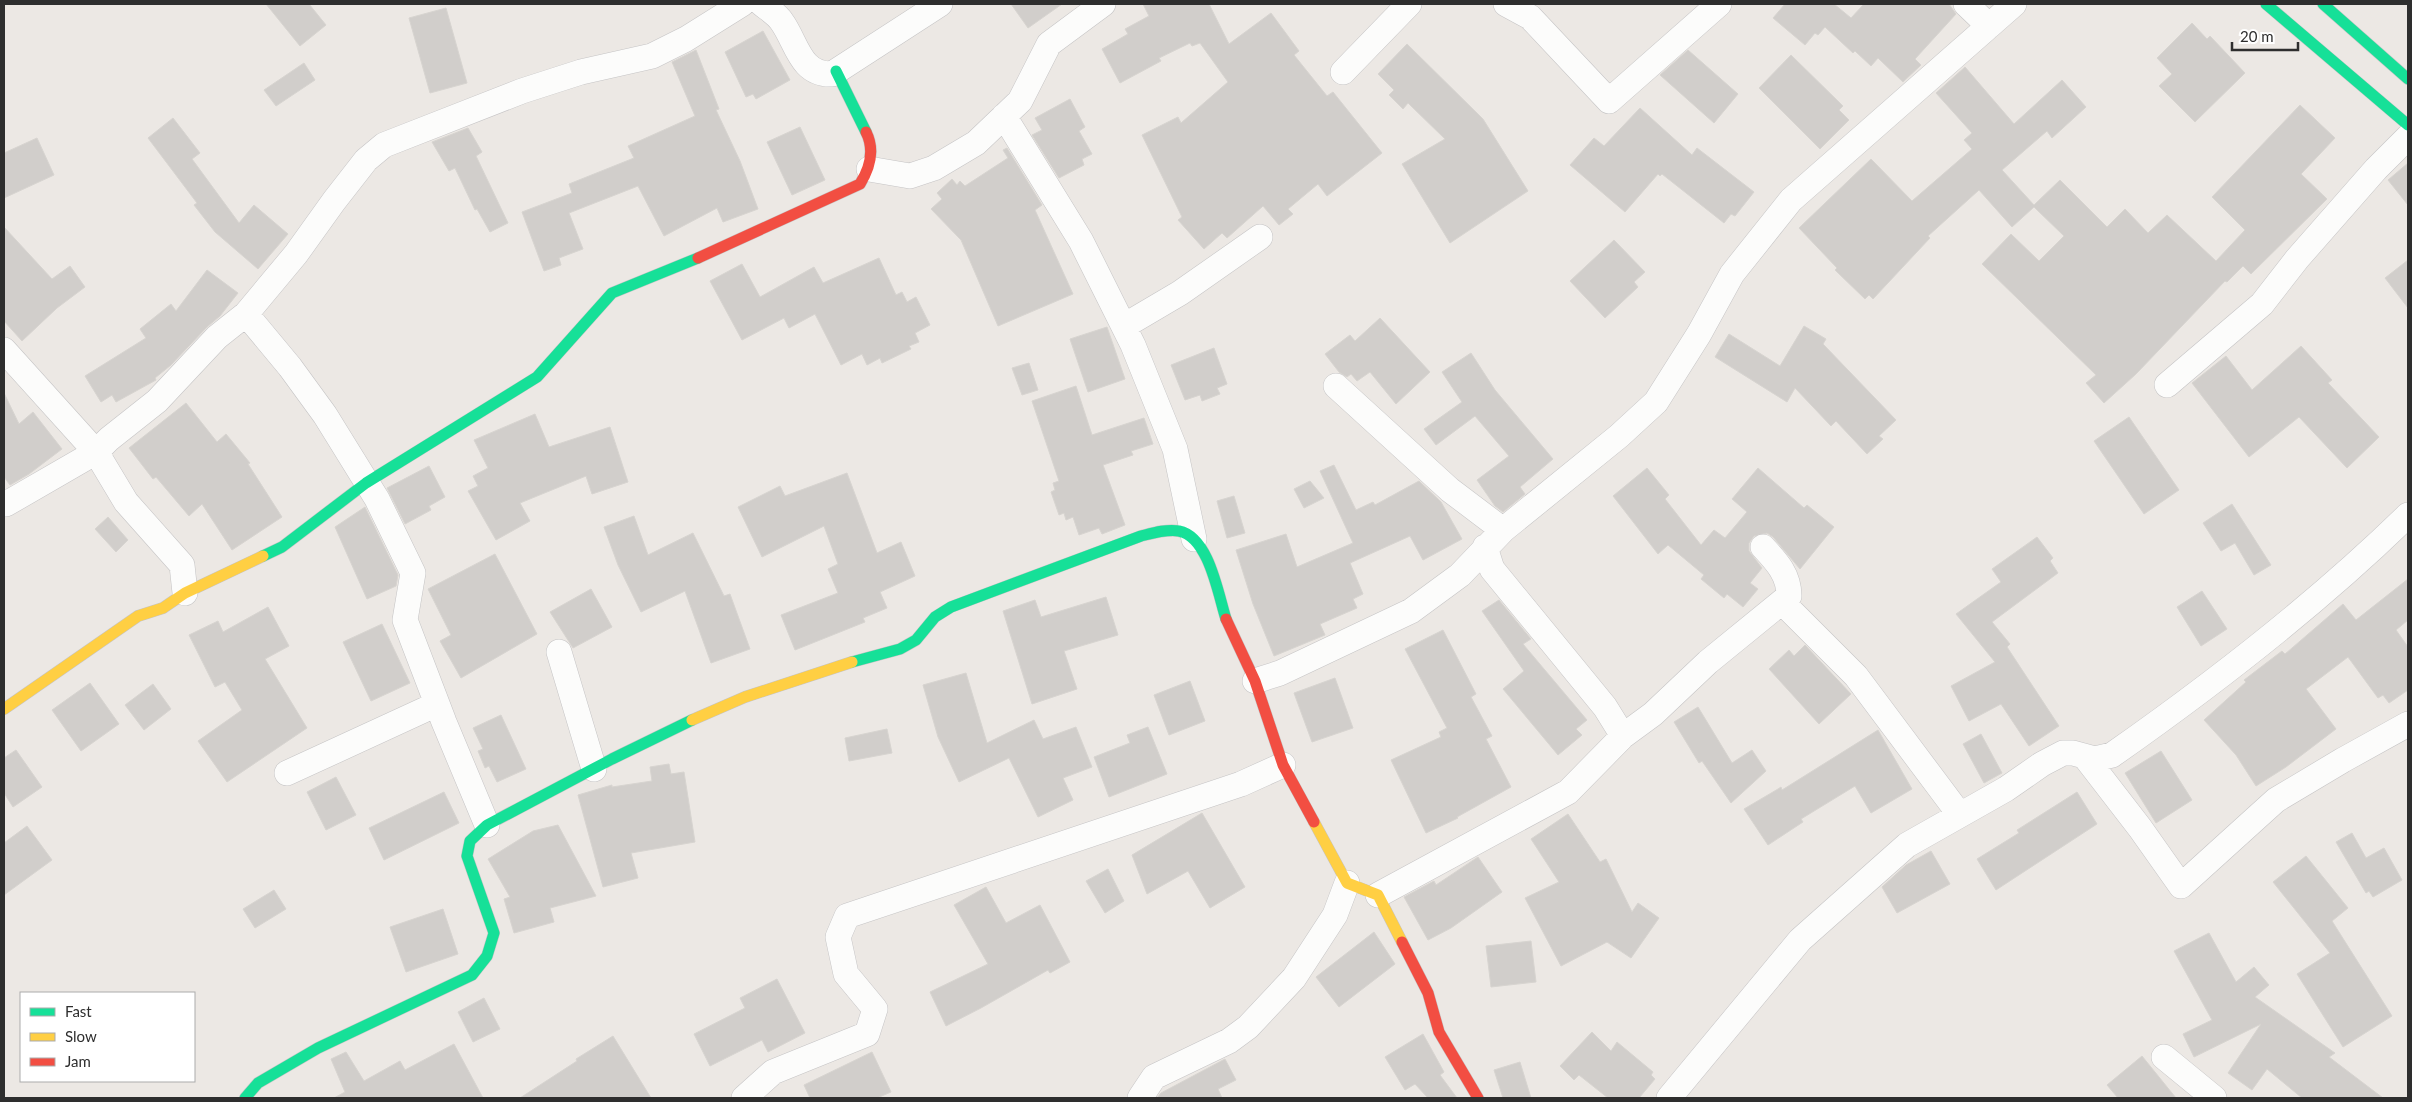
<svg xmlns="http://www.w3.org/2000/svg" width="2412" height="1102" font-family="Lato,sans-serif">
	<style>
		.building { fill: #d1cecb; stroke: #d7d4d0 }
		.lines { fill: none; stroke-linecap: round; stroke-linejoin: round }
		.street-casing { stroke: #c5c4c5; stroke-width: 26 }
		.fast-casing { stroke: #c5c4c5; stroke-width: 12 }
		.slow-casing { stroke: #c5c4c5; stroke-width: 12 }
		.jam-casing { stroke: #c5c4c5; stroke-width: 12 }
		.street { stroke: #fcfcfb; stroke-width: 25 }
		.fast { stroke: #16e098; stroke-width: 11 }
		.slow { stroke: #ffcf43; stroke-width: 11 }
		.jam { stroke: #f24e42; stroke-width: 11 }
	</style>
	<rect width="100%" height="100%" fill="#ece8e4"/>
	<path class="building" d="M 266,4 L 309,4 L 326,25 L 300,46 Z
		M 1011,4 L 1062,4 L 1028,28 Z
		M 1143,4 L 1209,4 L 1229,44 L 1271,13 L 1299,51 L 1294,55 L 1327,96 L 1333,92 L 1382,153 L 1327,196 L 1318,184 L 1288,209 L 1293,214 L 1279,225 L 1263,206 L 1227,238 L 1222,233 L 1204,249 L 1178,220 L 1182,217 L 1142,135 L 1178,117 L 1181,123 L 1228,82 L 1200,43 L 1192,46 L 1190,43 L 1159,58 L 1161,61 L 1120,83 L 1102,49 L 1128,34 L 1125,29 L 1149,16 Z
		M 1785,4 L 1834,4 L 1851,18 L 1864,4 L 1949,4 L 1956,14 L 1915,59 L 1921,65 L 1903,82 L 1878,58 L 1871,66 L 1855,51 L 1853,53 L 1825,27 L 1818,35 L 1815,33 L 1805,45 L 1773,18 Z
		M 446,8 L 467,83 L 430,93 L 409,18 Z
		M 2192,23 L 2207,39 L 2210,36 L 2245,73 L 2195,122 L 2159,86 L 2172,74 L 2157,58 Z
		M 763,31 L 790,80 L 756,99 L 753,94 L 746,97 L 725,52 Z
		M 1407,44 L 1483,119 L 1528,191 L 1450,243 L 1402,164 L 1445,139 L 1408,103 L 1403,109 L 1389,95 L 1394,90 L 1378,74 Z
		M 696,50 L 719,109 L 716,110 L 740,161 L 758,209 L 723,222 L 717,208 L 664,236 L 638,186 L 569,213 L 583,249 L 559,258 L 561,265 L 544,271 L 522,212 L 572,193 L 569,184 L 634,158 L 628,146 L 695,116 L 672,62 Z
		M 1688,50 L 1738,94 L 1714,123 L 1660,75 Z
		M 1791,55 L 1843,106 L 1839,110 L 1849,120 L 1820,149 L 1759,88 Z
		M 304,63 L 315,80 L 276,106 L 264,90 Z
		M 1965,67 L 2014,124 L 2062,80 L 2086,107 L 2052,138 L 2047,131 L 2002,170 L 2034,205 L 2060,180 L 2107,227 L 2125,209 L 2148,233 L 2167,215 L 2216,261 L 2245,230 L 2212,197 L 2300,105 L 2335,138 L 2301,174 L 2327,199 L 2251,274 L 2243,266 L 2227,282 L 2225,281 L 2136,374 L 2104,403 L 2086,383 L 2096,375 L 1982,264 L 2011,234 L 2039,261 L 2064,236 L 2034,207 L 2012,227 L 1979,190 L 1928,236 L 1930,238 L 1873,299 L 1869,295 L 1865,299 L 1835,270 L 1837,268 L 1799,228 L 1871,159 L 1912,201 L 1972,149 L 1964,140 L 1972,133 L 1936,93 Z
		M 1070,99 L 1085,127 L 1079,131 L 1092,154 L 1082,159 L 1084,165 L 1059,178 L 1032,135 L 1042,130 L 1035,118 Z
		M 1640,108 L 1692,155 L 1697,148 L 1754,192 L 1735,216 L 1731,214 L 1724,223 L 1662,174 L 1660,176 L 1658,174 L 1625,212 L 1570,165 L 1594,138 L 1604,146 Z
		M 173,118 L 200,153 L 192,159 L 239,223 L 254,205 L 288,234 L 258,269 L 215,232 L 194,205 L 197,203 L 148,138 Z
		M 800,127 L 825,180 L 792,195 L 767,142 Z
		M 468,128 L 482,152 L 476,156 L 508,223 L 490,232 L 477,209 L 475,210 L 455,168 L 449,171 L 432,142 Z
		M 37,138 L 54,175 L 4,198 L 4,153 Z
		M 1007,148 L 1042,205 L 1035,210 L 1073,294 L 998,326 L 961,240 L 931,209 L 942,199 L 937,193 L 952,179 L 957,185 L 960,181 L 965,186 L 1008,158 L 1003,150 Z
		M 2408,163 L 2408,205 L 2388,180 Z
		M 4,227 L 52,279 L 70,266 L 85,287 L 57,308 L 22,341 L 4,321 Z
		M 1614,240 L 1645,272 L 1634,282 L 1638,287 L 1605,318 L 1570,281 Z
		M 879,258 L 896,295 L 902,292 L 907,302 L 916,297 L 930,325 L 915,333 L 919,342 L 909,346 L 911,349 L 882,363 L 880,358 L 867,365 L 862,354 L 841,365 L 815,314 L 789,328 L 784,318 L 742,340 L 710,281 L 742,264 L 760,297 L 814,267 L 823,283 Z
		M 2408,260 L 2408,308 L 2385,278 Z
		M 207,270 L 238,293 L 220,316 L 207,327 L 171,365 L 155,378 L 156,380 L 116,402 L 112,395 L 101,402 L 85,376 L 146,338 L 140,329 L 171,304 L 176,311 Z
		M 1380,318 L 1430,372 L 1396,404 L 1370,372 L 1357,381 L 1351,374 L 1347,377 L 1339,372 L 1325,354 L 1350,335 L 1355,341 Z
		M 1804,326 L 1826,339 L 1823,344 L 1896,420 L 1879,436 L 1883,439 L 1867,454 L 1836,421 L 1831,426 L 1795,388 L 1787,402 L 1715,357 L 1729,334 L 1780,366 Z
		M 1107,327 L 1125,379 L 1088,392 L 1070,339 Z
		M 2301,346 L 2332,380 L 2328,383 L 2379,437 L 2347,468 L 2299,417 L 2249,457 L 2192,383 L 2226,356 L 2252,390 Z
		M 1214,348 L 1227,384 L 1217,388 L 1220,394 L 1202,401 L 1200,395 L 1185,400 L 1171,365 Z
		M 1471,353 L 1495,390 L 1553,459 L 1520,487 L 1525,494 L 1503,512 L 1495,506 L 1477,480 L 1509,456 L 1475,416 L 1436,445 L 1424,429 L 1462,402 L 1442,372 Z
		M 1029,363 L 1038,390 L 1022,395 L 1012,368 Z
		M 1076,386 L 1092,435 L 1144,418 L 1153,444 L 1131,451 L 1133,455 L 1103,465 L 1125,525 L 1102,534 L 1099,528 L 1079,535 L 1073,517 L 1066,520 L 1064,513 L 1059,515 L 1051,492 L 1055,490 L 1053,483 L 1059,481 L 1032,401 Z
		M 4,393 L 19,424 L 33,412 L 62,449 L 29,474 L 10,485 L 4,477 Z
		M 186,403 L 217,442 L 226,434 L 250,463 L 248,464 L 282,517 L 232,550 L 202,504 L 189,516 L 156,477 L 153,479 L 129,448 Z
		M 535,414 L 549,447 L 610,427 L 628,482 L 592,494 L 586,476 L 520,503 L 530,521 L 496,540 L 468,491 L 478,486 L 473,476 L 488,468 L 474,440 Z
		M 2129,417 L 2179,490 L 2144,514 L 2094,441 Z
		M 1334,465 L 1356,510 L 1373,502 L 1375,505 L 1419,481 L 1441,502 L 1462,539 L 1423,560 L 1410,536 L 1350,563 L 1363,594 L 1353,599 L 1357,608 L 1320,624 L 1325,635 L 1274,656 L 1253,604 L 1236,550 L 1286,534 L 1297,567 L 1353,543 L 1320,471 Z
		M 429,466 L 445,497 L 429,506 L 431,510 L 405,524 L 387,488 Z
		M 1647,468 L 1669,495 L 1665,499 L 1701,545 L 1714,530 L 1725,538 L 1747,512 L 1732,499 L 1758,468 L 1804,508 L 1807,505 L 1834,527 L 1800,569 L 1773,537 L 1767,533 L 1754,536 L 1749,543 L 1749,551 L 1762,568 L 1750,583 L 1758,589 L 1743,607 L 1727,594 L 1724,598 L 1701,579 L 1704,575 L 1668,545 L 1658,554 L 1613,496 Z
		M 847,473 L 877,553 L 901,542 L 915,576 L 880,592 L 887,608 L 863,618 L 865,622 L 795,650 L 781,615 L 838,593 L 828,569 L 838,564 L 824,526 L 762,557 L 738,507 L 780,486 L 785,496 Z
		M 1310,481 L 1324,498 L 1304,508 L 1294,489 Z
		M 1234,496 L 1245,533 L 1227,538 L 1217,501 Z
		M 2232,504 L 2271,565 L 2254,575 L 2235,543 L 2221,551 L 2203,523 Z
		M 365,507 L 398,575 L 396,586 L 367,599 L 335,527 Z
		M 634,516 L 648,555 L 693,533 L 724,596 L 730,594 L 750,649 L 711,663 L 685,591 L 641,612 L 618,565 L 604,527 Z
		M 108,517 L 128,540 L 116,552 L 95,529 Z
		M 2037,537 L 2053,558 L 2050,561 L 2058,573 L 1992,622 L 2010,644 L 2007,647 L 2059,726 L 2029,746 L 2001,704 L 1969,721 L 1951,686 L 1995,662 L 1956,614 L 2001,582 L 1992,569 Z
		M 495,554 L 537,634 L 461,678 L 440,641 L 451,635 L 428,589 Z
		M 2408,579 L 2408,620 L 2396,630 L 2408,647 L 2408,690 L 2389,703 L 2383,695 L 2378,698 L 2348,657 L 2306,689 L 2336,729 L 2286,767 L 2256,786 L 2236,755 L 2204,720 L 2246,682 L 2244,680 L 2282,651 L 2285,654 L 2343,604 L 2356,620 Z
		M 591,589 L 612,627 L 573,648 L 550,612 Z
		M 2202,591 L 2227,629 L 2201,646 L 2177,607 Z
		M 1106,597 L 1118,635 L 1064,651 L 1077,689 L 1032,704 L 1003,611 L 1035,600 L 1041,617 Z
		M 1499,600 L 1531,639 L 1523,644 L 1587,720 L 1576,729 L 1582,735 L 1558,755 L 1503,689 L 1524,671 L 1482,611 Z
		M 268,607 L 289,646 L 265,659 L 307,728 L 227,782 L 198,741 L 242,710 L 225,682 L 215,687 L 189,635 L 218,621 L 223,632 Z
		M 382,624 L 410,683 L 371,701 L 343,642 Z
		M 1443,630 L 1476,694 L 1471,697 L 1492,736 L 1486,739 L 1511,787 L 1457,817 L 1458,818 L 1426,833 L 1391,760 L 1441,737 L 1439,732 L 1447,728 L 1405,649 Z
		M 1805,645 L 1851,694 L 1819,724 L 1769,669 L 1789,650 L 1794,656 Z
		M 966,673 L 987,743 L 1034,720 L 1043,739 L 1076,727 L 1092,767 L 1063,778 L 1073,800 L 1038,817 L 1009,758 L 959,782 L 938,737 L 923,685 Z
		M 1335,678 L 1353,728 L 1312,742 L 1294,693 Z
		M 1190,681 L 1205,721 L 1169,735 L 1154,695 Z
		M 90,683 L 119,724 L 81,751 L 52,710 Z
		M 153,684 L 171,709 L 144,730 L 125,705 Z
		M 1698,707 L 1732,763 L 1752,750 L 1766,771 L 1731,803 L 1702,761 L 1699,763 L 1674,722 Z
		M 501,715 L 526,769 L 497,782 L 489,766 L 485,768 L 478,751 L 483,749 L 473,728 Z
		M 1148,727 L 1167,774 L 1109,797 L 1094,757 L 1130,743 L 1127,735 Z
		M 887,729 L 892,753 L 849,761 L 845,738 Z
		M 1878,730 L 1912,789 L 1871,813 L 1855,786 L 1801,819 L 1803,822 L 1768,845 L 1744,809 L 1778,789 L 1781,787 L 1782,790 Z
		M 1981,734 L 2002,773 L 1984,783 L 1963,744 Z
		M 16,750 L 42,787 L 13,807 L 4,793 L 4,758 Z
		M 2161,751 L 2192,800 L 2156,823 L 2125,773 Z
		M 669,764 L 671,774 L 684,772 L 695,842 L 631,853 L 638,878 L 603,887 L 578,795 L 612,785 L 612,787 L 652,781 L 650,767 Z
		M 336,777 L 356,815 L 326,830 L 307,792 Z
		M 444,792 L 459,823 L 384,860 L 369,828 Z
		M 2077,792 L 2097,824 L 1996,890 L 1977,859 L 2019,833 L 2017,830 Z
		M 1202,813 L 1245,887 L 1210,908 L 1188,871 L 1147,894 L 1132,855 Z
		M 1568,814 L 1600,862 L 1606,859 L 1632,912 L 1638,903 L 1659,918 L 1631,958 L 1607,942 L 1561,966 L 1525,898 L 1559,882 L 1531,839 Z
		M 558,825 L 596,896 L 550,908 L 554,922 L 514,933 L 504,899 L 510,897 L 488,859 L 533,831 Z
		M 27,826 L 52,860 L 4,895 L 4,843 Z
		M 2352,833 L 2366,858 L 2384,848 L 2402,880 L 2373,897 L 2369,891 L 2366,893 L 2336,842 Z
		M 1931,851 L 1950,884 L 1897,913 L 1882,887 L 1906,865 Z
		M 2306,856 L 2348,908 L 2332,921 L 2392,1016 L 2343,1047 L 2297,974 L 2330,953 L 2273,882 Z
		M 1478,857 L 1502,892 L 1451,928 L 1428,940 L 1404,897 L 1434,881 L 1436,885 Z
		M 1108,869 L 1124,901 L 1105,913 L 1086,881 Z
		M 986,887 L 1006,923 L 1040,905 L 1070,962 L 1050,973 L 1048,970 L 981,1008 L 946,1026 L 930,992 L 988,964 L 954,905 Z
		M 274,890 L 286,909 L 255,928 L 243,909 Z
		M 443,909 L 458,954 L 406,972 L 390,927 Z
		M 1374,932 L 1395,964 L 1339,1007 L 1316,977 Z
		M 2209,933 L 2236,982 L 2254,967 L 2269,985 L 2255,997 L 2335,1053 L 2329,1057 L 2383,1098 L 2302,1098 L 2267,1069 L 2252,1090 L 2228,1073 L 2261,1024 L 2194,1057 L 2183,1034 L 2212,1020 L 2174,951 Z
		M 1531,941 L 1536,982 L 1491,987 L 1486,946 Z
		M 777,979 L 805,1033 L 768,1052 L 762,1040 L 710,1066 L 694,1034 L 745,1008 L 740,998 Z
		M 484,998 L 500,1029 L 473,1042 L 458,1012 Z
		M 1592,1032 L 1611,1051 L 1617,1042 L 1653,1072 L 1651,1075 L 1655,1079 L 1639,1098 L 1608,1098 L 1579,1075 L 1574,1080 L 1560,1066 Z
		M 1423,1034 L 1444,1072 L 1440,1075 L 1457,1098 L 1428,1098 L 1415,1084 L 1405,1090 L 1385,1057 Z
		M 613,1036 L 651,1098 L 520,1098 L 577,1061 L 576,1059 Z
		M 454,1044 L 483,1098 L 334,1098 L 345,1092 L 331,1059 L 346,1052 L 364,1081 L 400,1061 L 405,1070 Z
		M 872,1052 L 891,1092 L 877,1098 L 810,1098 L 804,1085 Z
		M 2142,1056 L 2176,1098 L 2118,1098 L 2107,1085 Z
		M 1225,1059 L 1236,1080 L 1218,1089 L 1222,1098 L 1157,1098 L 1161,1093 Z
		M 1520,1062 L 1531,1098 L 1503,1098 L 1494,1070 Z"/>
	<g class="lines">
		<g class="street-casing">
			<path id="street" d="M 762,4 C 768,9 778,15 782,22 C 797,43 800,75 832,74 L 940,4
				M 1506,4 L 1530,17 L 1609,101 L 1719,4
				M 1966,4 L 1989,26
				M 1343,72 L 1409,4
				M 1004,116 L 1081,241 L 1133,345 L 1175,449 L 1194,539
				M 869,169 L 910,176 L 934,168 L 976,143 L 1020,101 L 1049,44 L 1103,4
				M 246,314 L 290,367 L 325,415 L 377,499 L 413,573 L 405,620 L 444,722 L 487,825
				M 1124,326 L 1180,293 L 1260,237
				M 4,350 L 96,452 L 126,502 L 182,565 L 185,593
				M 2167,385 L 2262,304 L 2297,259 L 2376,169 L 2408,137
				M 1336,386 L 1450,490 L 1503,530
				M 4,502 L 6,504 L 96,452 L 109,439 L 157,401 L 217,337 L 246,314 L 296,254 L 334,201 L 366,160 L 384,145 L 522,91 L 581,72 L 652,56 L 686,39 L 742,4
				M 1485,547 L 1492,569 L 1605,707 L 1623,736
				M 1782,602 L 1856,676 L 1960,815
				M 559,652 L 594,769
				M 1255,681 L 1280,673 L 1411,611 L 1460,575 L 1503,530 L 1619,436 L 1656,402 L 1699,334 L 1732,274 L 1791,200 L 2014,4
				M 2086,758 L 2140,828 L 2181,886 L 2276,800 L 2343,760 L 2408,724
				M 287,773 L 437,704
				M 1378,895 L 1568,792 L 1623,736 L 1653,714 L 1708,662 L 1789,596 C 1789,575 1777,562 1763,547
				M 2164,1057 L 2214,1098
				M 744,1098 L 773,1072 L 867,1034 L 875,1009 L 846,974 L 838,937 L 847,916 L 1241,784 L 1283,765
				M 1140,1098 L 1154,1077 L 1229,1041 L 1248,1027 L 1294,978 L 1335,915 L 1347,883
				M 1669,1098 L 1800,940 L 1907,845 L 2006,789 L 2042,764 L 2063,753 L 2073,753 L 2095,759 L 2112,755 C 2216,682 2317,604 2408,515"/>
		</g>
		<g class="fast-casing">
			<path id="fast" d="M 2266,4 L 2408,125
				M 2323,4 L 2408,79
				M 836,71 L 866,132
				M 263,556 L 282,547 L 366,483 L 537,377 L 612,293 L 698,258
				M 852,662 L 900,649 L 916,640 L 935,617 L 951,607 L 1141,536 C 1153,533 1166,529 1179,531 C 1209,537 1218,594 1226,619
				M 245,1098 L 258,1083 L 318,1048 L 472,975 L 487,956 L 494,933 L 467,856 L 470,841 L 487,825 L 612,759 L 692,720"/>
		</g>
		<g class="slow-casing">
			<path id="slow" d="M 4,709 L 138,616 L 163,608 L 185,593 L 263,556
				M 692,720 L 745,697 L 852,662
				M 1314,822 L 1347,883 L 1378,895 L 1402,942"/>
		</g>
		<g class="jam-casing">
			<path id="jam" d="M 698,258 L 860,184 C 870,168 875,150 866,132
				M 1226,619 L 1255,681 L 1283,765 L 1314,822
				M 1402,942 L 1428,993 L 1439,1032 L 1478,1098"/>
		</g>
		<use href="#street" class="street"/>
		<use href="#fast" class="fast"/>
		<use href="#slow" class="slow"/>
		<use href="#jam" class="jam"/>
	</g>
	<rect width="2412" height="1102" fill="none" stroke="#2e2e2e" stroke-width="10"/>
	<rect x="20" y="992" width="175" height="90" fill="#ffffff" stroke="#ababab"/>
	<rect x="30" y="1008" width="25" height="8" fill="#16e098" stroke="#ababab"/>
	<text x="65" y="1017" font-size="15" fill="#2e2e2e">Fast</text>
	<rect x="30" y="1033" width="25" height="8" fill="#ffcf43" stroke="#ababab"/>
	<text x="65" y="1042" font-size="15" fill="#2e2e2e">Slow</text>
	<rect x="30" y="1058" width="25" height="8" fill="#f24e42" stroke="#ababab"/>
	<text x="65" y="1067" font-size="15" fill="#2e2e2e">Jam</text>
	<path d="M2232 42v8h66v-8" fill="none" stroke="#2e2e2e" stroke-width="2.5"/>
	<text x="2240" y="42" font-size="15" fill="#2e2e2e" stroke="#ffffff" stroke-width="4" paint-order="stroke">20 m</text>
</svg>
